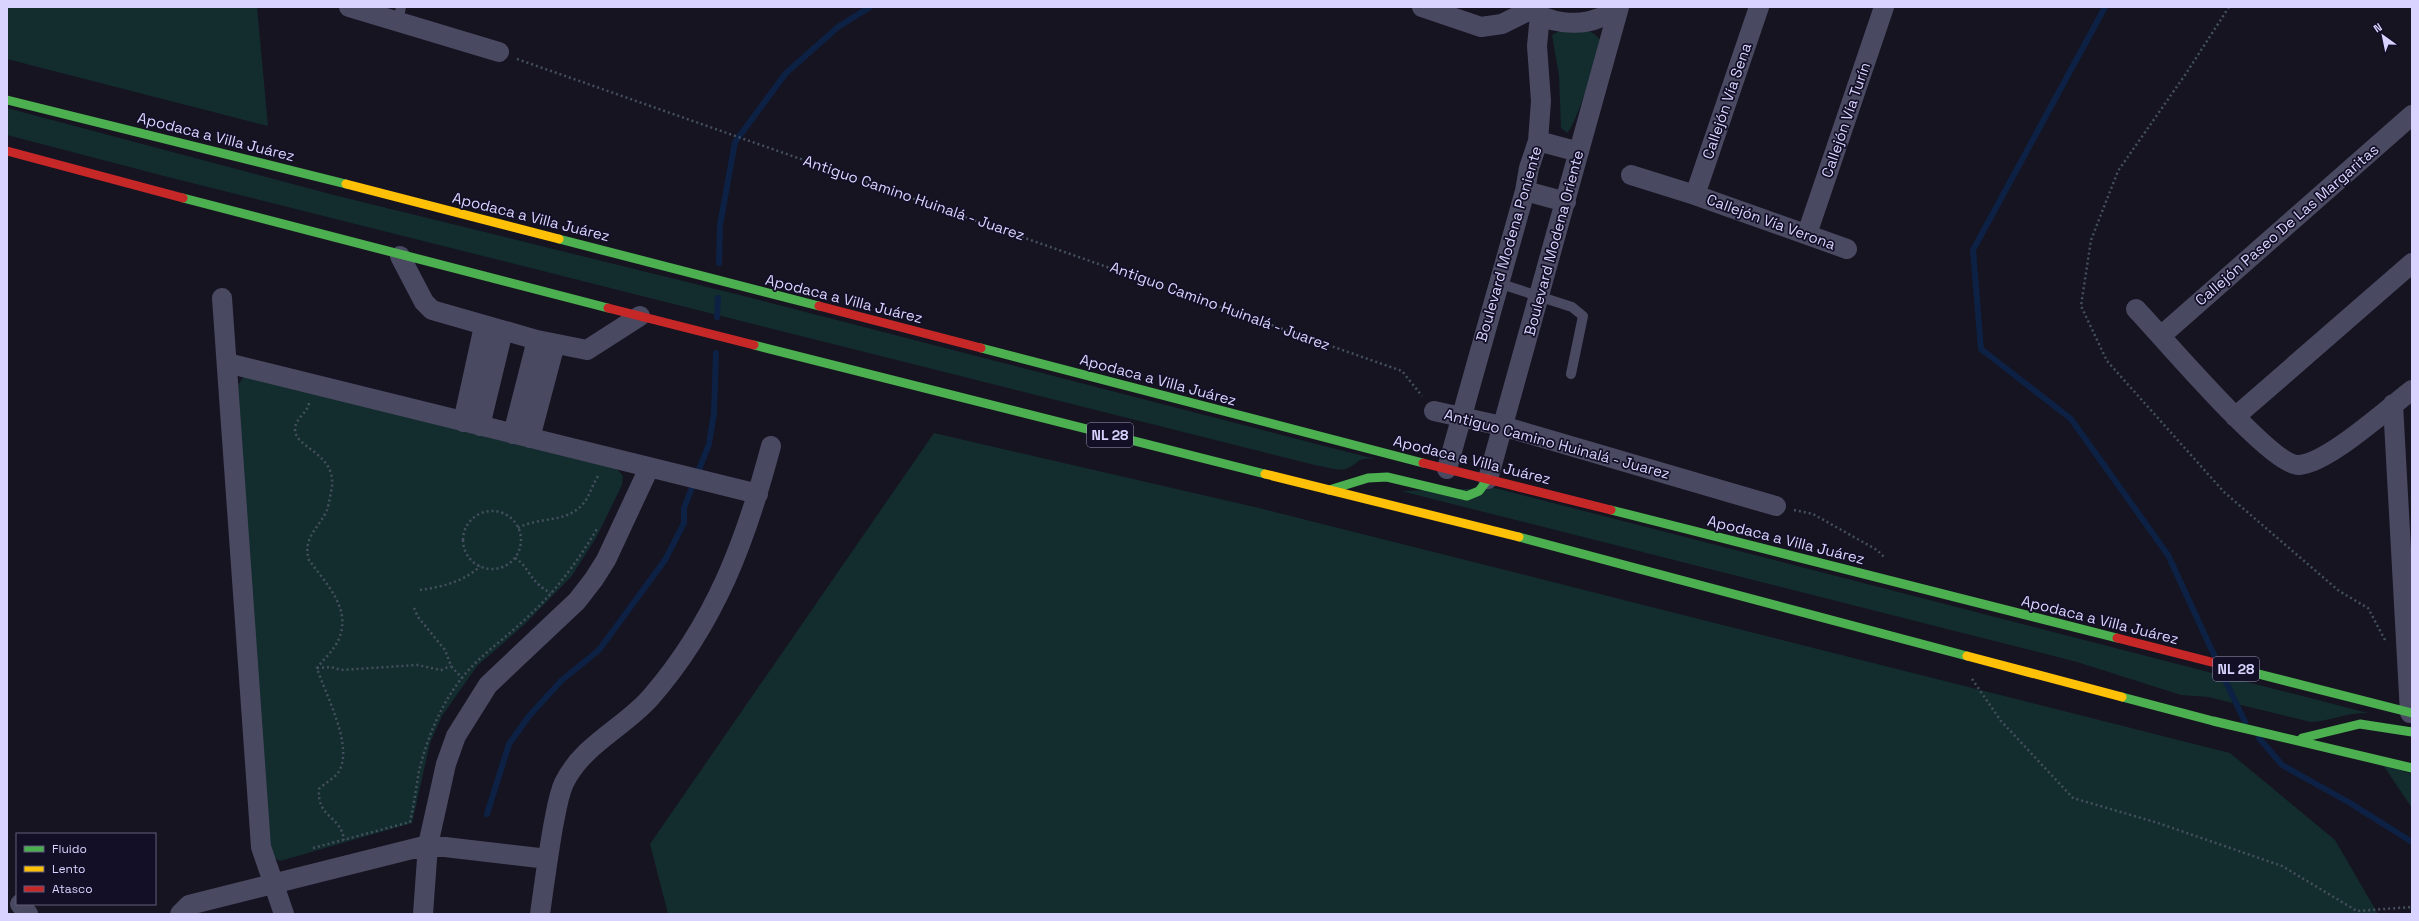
<svg xmlns="http://www.w3.org/2000/svg" width="2419" height="921" font-family="'Space Grotesk',sans-serif">
	<style>
		.green { fill: #132c2d }
		.lines { fill: none; stroke-linecap: round; stroke-linejoin: round }
		.stream { stroke: #0d2144; stroke-width: 6 }
		.path { stroke: #44505f; stroke-width: 2.5; stroke-dasharray: 2 3; stroke-linecap: butt }
		.lane { stroke: #4a4962; stroke-width: 10 }
		.street { stroke: #4a4962; stroke-width: 20 }
		.fast { stroke: #4caf50; stroke-width: 9 }
		.slow { stroke: #ffc107; stroke-width: 9 }
		.jam { stroke: #c62828; stroke-width: 9 }
		.labels { text-anchor: middle; stroke-width: 3.5; stroke-linejoin: round; paint-order: stroke }
		.shield { fill: #130f26; stroke: #9e99be; stroke-width: 1 }
		.shield-label { font-size: 14px; font-weight: bold; fill: #d9d4ff }
		.street-label { font-size: 15px; fill: #d9d4ff; stroke: #130f26 }
	</style>
	<rect width="100%" height="100%" fill="#161421"/>
	<path class="green" d="M 7,7 L 257,7 L 268,126 L 7,59 Z
		M 1578,28 C 1589,31 1596,32 1602,43 C 1596,58 1576,127 1567,133 L 1561,128 L 1559,76 L 1552,35 L 1559,31 Z
		M 7,108 L 334,195 L 744,296 L 1375,459 C 1354,458 1362,462 1348,468 C 1340,472 1327,467 1319,466 L 164,176 L 7,135 Z
		M 244,376 L 610,467 L 618,470 L 623,476 L 622,485 L 596,538 L 571,577 L 524,625 L 477,666 L 442,716 L 430,743 L 412,823 L 280,861 L 269,855 L 236,388 Z
		M 934,433 L 1259,508 L 2230,753 L 2335,840 L 2378,914 L 668,914 L 650,844 Z
		M 1495,488 L 2368,713 C 2348,712 2331,721 2311,722 L 2208,697 L 2181,695 L 2077,662 L 1401,491 Z
		M 2383,765 L 2412,774 L 2412,808 Z"/>
	<g class="lines">
		<path class="stream" d="M 2105,7 L 1973,250 L 1981,349 L 2071,419 L 2168,555 L 2215,657
			M 719,263 L 720,225 L 735,142 L 786,73 L 838,27 L 870,7
			M 717,317 L 718,298
			M 2220,669 L 2245,722
			M 2259,738 L 2282,765 L 2350,803 L 2412,842
			M 487,814 L 509,744 L 529,716 L 562,680 L 599,650 L 665,560 L 684,523 L 684,508 L 709,444 L 714,413 L 716,353"/>
		<path class="path" d="M 2229,7 L 2185,75 L 2118,171 L 2091,240 L 2081,306 L 2107,361 L 2224,492 L 2339,591 L 2368,608 L 2385,640
			M 517,59 L 1402,371 L 1422,396
			M 309,403 C 307,414 296,417 295,429 C 295,449 335,452 332,486 C 331,492 329,504 327,510 C 319,528 302,538 309,560 C 326,584 353,609 338,641 C 333,651 323,660 317,668 C 325,694 355,747 338,773 C 334,778 324,784 319,789 C 317,819 341,815 344,840
			M 1794,510 L 1813,514 L 1877,550 L 1884,557
			M463 540a29 29 0 1 1 58 0a29 29 0 1 1-58 0Z
			M 518,528 C 540,516 565,524 583,504 C 590,496 592,484 599,475
			M 515,558 C 529,566 529,582 551,593
			M 420,590 C 441,587 464,582 480,566
			M 414,608 L 418,617 L 445,650 L 451,666 L 462,678
			M 317,668 L 331,667 L 341,670 L 417,665 L 441,670 L 451,666
			M 1972,679 L 2001,721 L 2073,798 L 2158,823 L 2282,866 L 2357,911 L 2412,907
			M 313,848 L 410,822 C 414,805 416,788 419,771 C 427,739 439,709 458,683 C 476,658 501,642 522,622 C 553,595 577,563 598,527"/>
		<path class="lane" d="M 398,21 L 401,7
			M 1498,283 L 1572,307 L 1583,316 L 1571,374"/>
		<path class="street" d="M 349,7 L 499,52
			M 1422,7 L 1481,27 L 1502,24 L 1530,10
			M 1529,9 C 1547,23 1578,27 1599,18 C 1606,16 1612,11 1618,7
			M 1538,141 L 1579,152
			M 1631,175 L 1695,195 L 1847,249
			M 1525,191 L 1566,202
			M 1695,195 L 1759,7
			M 1807,234 L 1884,7
			M 400,256 L 424,302 L 432,310 L 537,340 L 587,350 L 640,316
			M 222,298 L 261,847 L 284,914
			M 2136,309 C 2160,334 2272,467 2299,465 C 2328,463 2387,409 2412,390
			M 2162,335 L 2412,115
			M 227,363 L 758,494
			M 2393,404 L 2410,713
			M 1434,411 L 1502,426 L 1776,506
			M 2235,417 L 2412,263
			M 463,422 L 484,326
			M 480,426 L 503,331
			M 513,434 L 537,340
			M 530,438 L 555,344
			M 1447,469 L 1525,191 L 1529,168 L 1538,141 L 1541,101 L 1537,46 L 1540,15
			M 1488,479 L 1619,7
			M 20,904 L 28,914
			M 180,914 L 189,905 L 428,845 L 548,859
			M 423,914 L 428,845 L 446,764 L 456,736 L 488,685 L 577,601 L 594,579 L 606,560 L 649,468
			M 540,914 C 544,885 548,856 553,827 C 556,813 558,796 564,783 C 583,744 624,728 651,697 C 716,622 746,540 771,446"/>
		<path class="fast" d="M 7,100 L 346,184
			M 183,198 L 608,308
			M 559,239 L 819,306
			M 754,345 L 1265,474
			M 981,348 L 1423,463
			M 1329,490 L 1368,478 L 1387,477 L 1467,496 L 1479,491 L 1488,479
			M 1611,510 L 2117,638
			M 1519,537 L 1967,656
			M 2227,666 L 2412,713
			M 2122,697 L 2213,721 L 2412,768
			M 2302,738 L 2360,724 L 2412,732"/>
		<path class="slow" d="M 346,184 L 559,239
			M 1265,474 L 1519,537
			M 1967,656 L 2122,697"/>
		<path class="jam" d="M 7,151 L 183,198
			M 819,306 L 981,348
			M 608,308 L 754,345
			M 1423,463 L 1611,510
			M 2117,638 L 2227,666"/>
	</g>
	<g class="labels">
		<g class="shield">
			<rect x="1087" y="423" width="46" height="24" rx="3"/>
			<rect x="2213" y="657" width="46" height="24" rx="3"/>
		</g>
		<g class="shield-label">
			<text x="1110" y="440">NL 28</text>
			<text x="2236" y="674">NL 28</text>
		</g>
		<g class="street-label">
			<text transform="translate(1727 101) rotate(-71)" y="5">Callejón Vía Sena</text>
			<text transform="translate(1846 120) rotate(-71)" y="5">Callejón Vía Turín</text>
			<text transform="translate(216 137) rotate(14)" y="5">Apodaca a Villa Juárez</text>
			<text transform="translate(914 198) rotate(19)" y="5">Antiguo Camino Huinalá - Juarez</text>
			<text transform="translate(531 217) rotate(14)" y="5">Apodaca a Villa Juárez</text>
			<text transform="translate(1771 222) rotate(20)" y="5">Callejón Vía Verona</text>
			<text transform="translate(2287 225) rotate(-41)" y="5">Callejón Paseo De Las Margaritas</text>
			<text transform="translate(1554 243) rotate(-75)" y="5">Boulevard Modena Oriente</text>
			<text transform="translate(1509 244) rotate(-74)" y="5">Boulevard Modena Poniente</text>
			<text transform="translate(844 299) rotate(14)" y="5">Apodaca a Villa Juárez</text>
			<text transform="translate(1220 306) rotate(20)" y="5">Antiguo Camino Huinalá - Juarez</text>
			<text transform="translate(1158 380) rotate(15)" y="5">Apodaca a Villa Juárez</text>
			<text transform="translate(1557 444) rotate(15)" y="5">Antiguo Camino Huinalá - Juarez</text>
			<text transform="translate(1472 460) rotate(14)" y="5">Apodaca a Villa Juárez</text>
			<text transform="translate(1786 540) rotate(14)" y="5">Apodaca a Villa Juárez</text>
			<text transform="translate(2100 620) rotate(14)" y="5">Apodaca a Villa Juárez</text>
		</g>
	</g>
	<rect width="2419" height="921" fill="none" stroke="#d9d4ff" stroke-width="16"/>
	<rect x="16" y="833" width="140" height="72" fill="#130f26" stroke="#625e7d"/>
	<rect x="24" y="846" width="20" height="6" fill="#4caf50" stroke="#625e7d"/>
	<text x="52" y="853" font-size="12" fill="#d9d4ff">Fluido</text>
	<rect x="24" y="866" width="20" height="6" fill="#ffc107" stroke="#625e7d"/>
	<text x="52" y="873" font-size="12" fill="#d9d4ff">Lento</text>
	<rect x="24" y="886" width="20" height="6" fill="#c62828" stroke="#625e7d"/>
	<text x="52" y="893" font-size="12" fill="#d9d4ff">Atasco</text>
	<g transform="translate(2383 36) rotate(327)" stroke="#130f26" stroke-width="3" paint-order="stroke">
	<path d="M0-3L7 15L0 10L-7 15Z" fill="#d9d4ff"/>
	<text y="-6" font-size="11" font-weight="bold" text-anchor="middle" fill="#d9d4ff">N</text>
	</g>
</svg>
